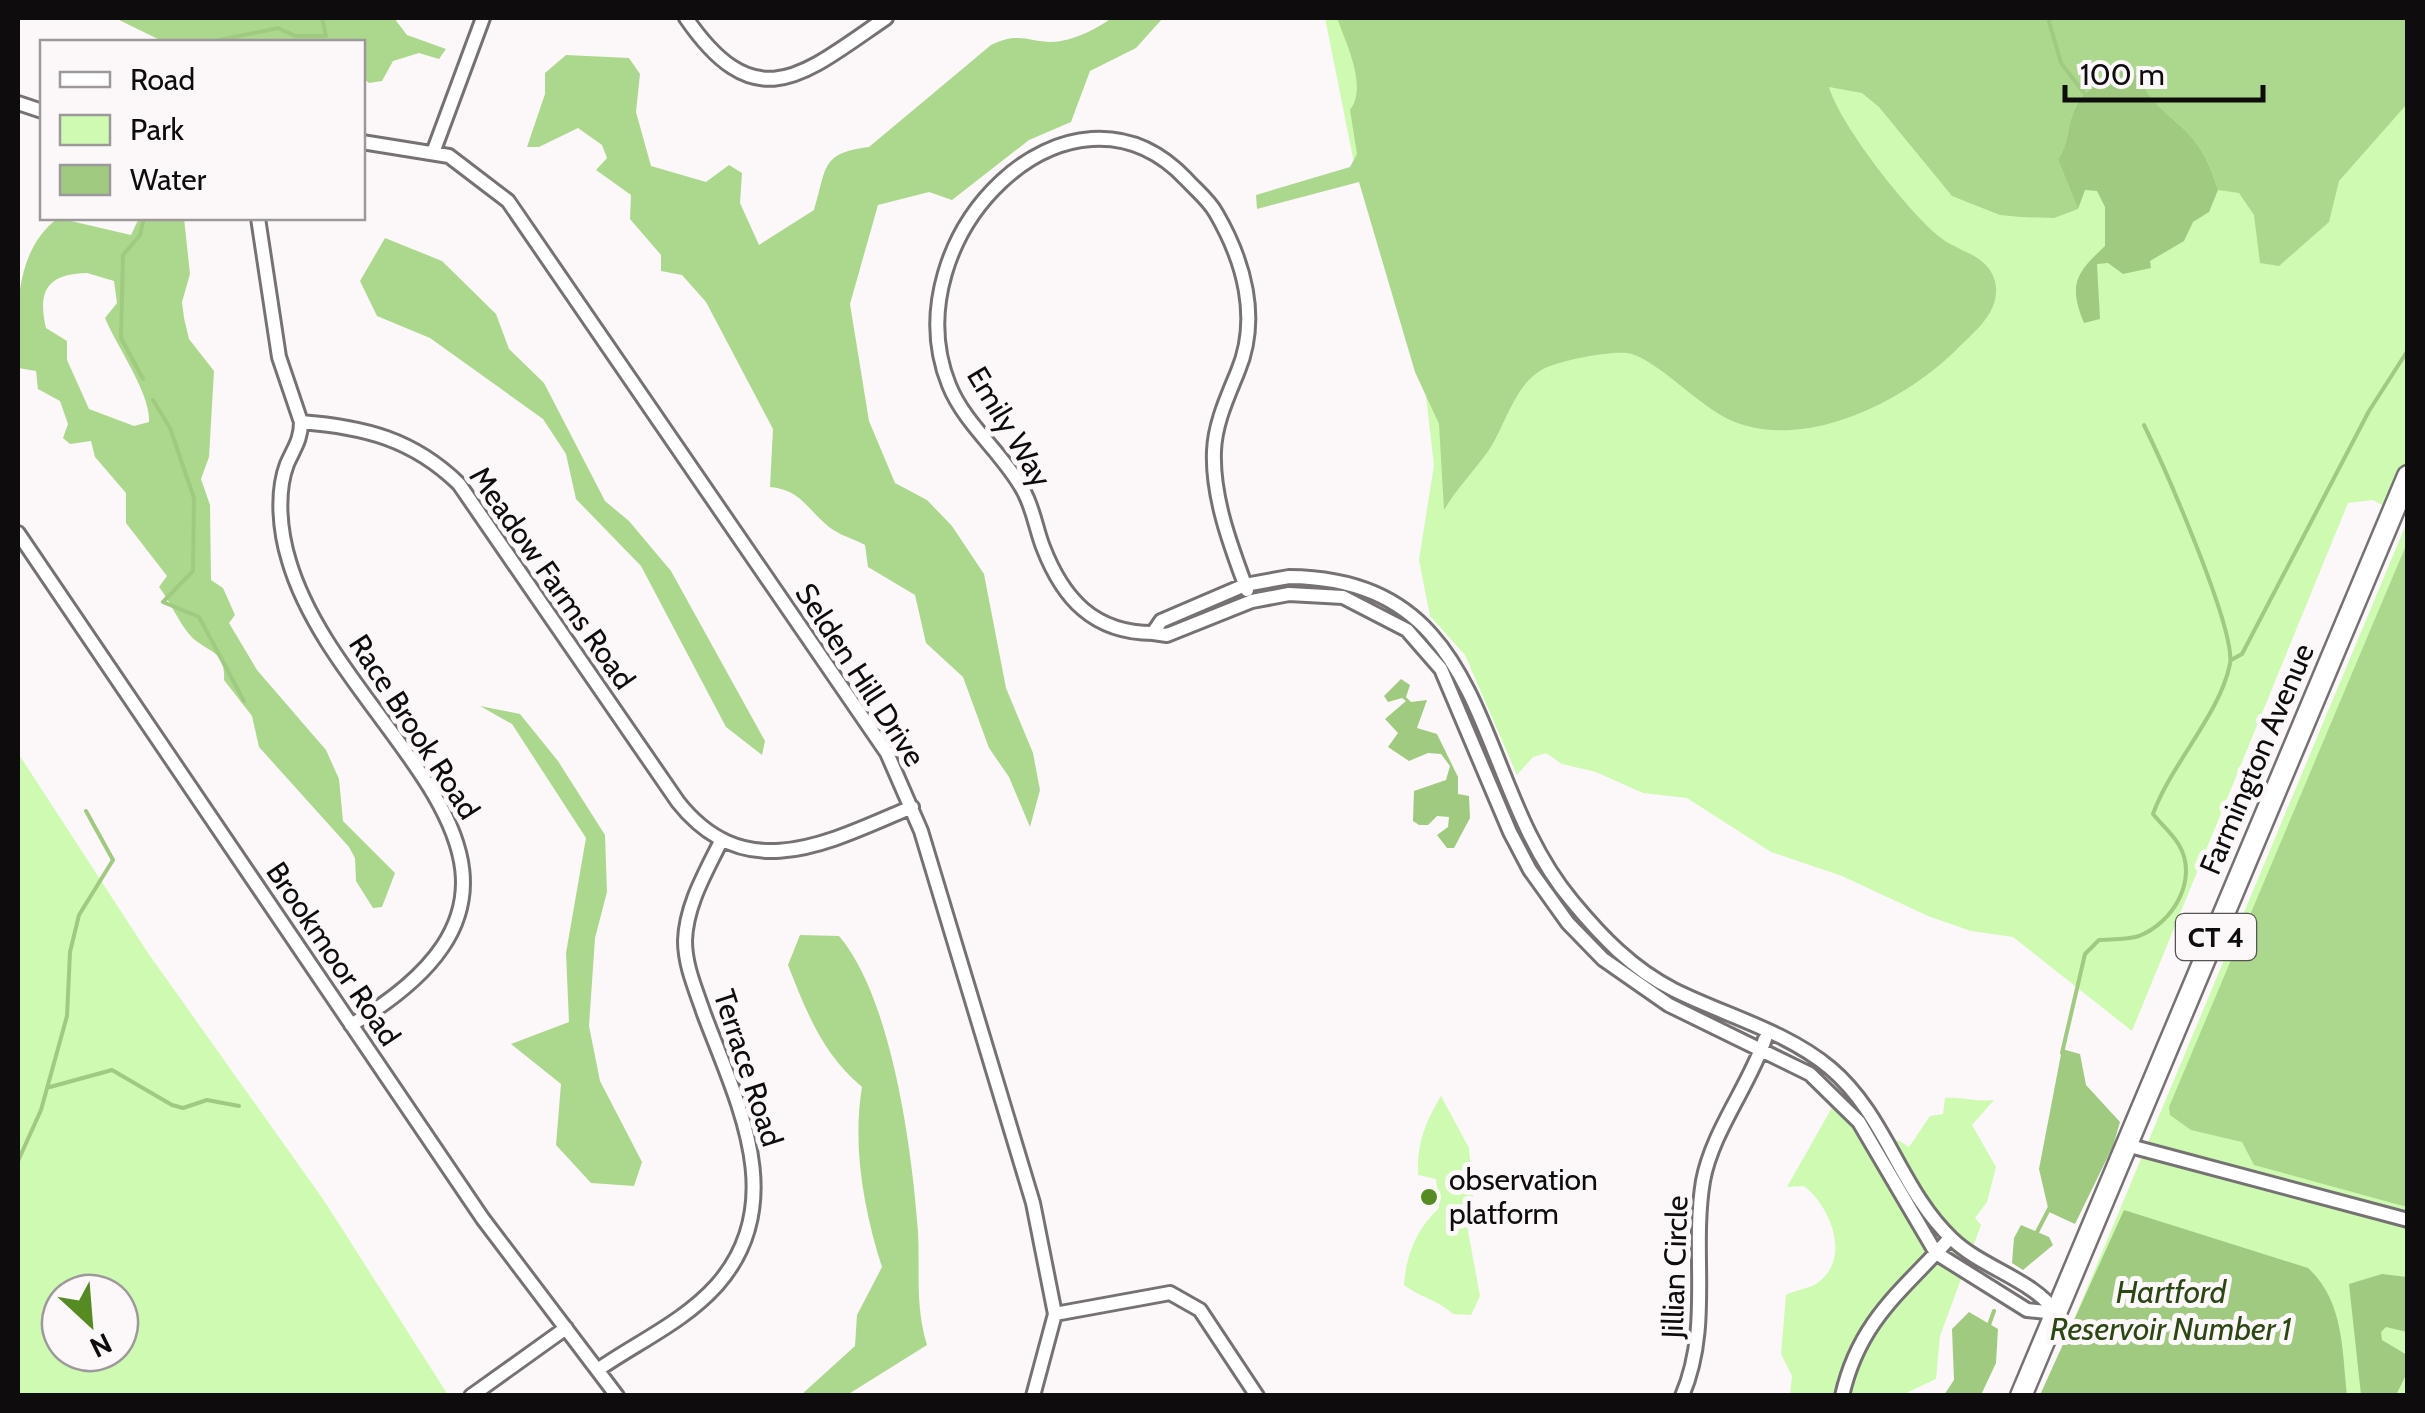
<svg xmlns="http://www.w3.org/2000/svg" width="2425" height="1413" font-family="Cabin,sans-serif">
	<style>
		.green { fill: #cffab2; fill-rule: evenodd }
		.forest { fill: #acd88d; fill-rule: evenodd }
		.water { fill: #9fca80 }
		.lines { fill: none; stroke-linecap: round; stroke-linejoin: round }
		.stream { stroke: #9fca80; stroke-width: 4 }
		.street-casing { stroke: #767273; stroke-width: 18 }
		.primary-casing { stroke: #767273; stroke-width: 25 }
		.street { stroke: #fff; stroke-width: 12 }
		.primary { stroke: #fff; stroke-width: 20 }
		.poi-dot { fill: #568b24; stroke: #fcf7f9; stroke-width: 4 }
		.labels { text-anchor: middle; stroke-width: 10; stroke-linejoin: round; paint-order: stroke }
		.shield { fill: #fcf7f9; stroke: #555254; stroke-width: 2.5 }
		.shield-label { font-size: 28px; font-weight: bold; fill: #0e0c0d }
		.street-label { font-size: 30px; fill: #0e0c0d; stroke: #fcf7f9 }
		.poi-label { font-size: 30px; fill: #0e0c0d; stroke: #fcf7f9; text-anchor: start }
		.water-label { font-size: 32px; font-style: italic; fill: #2b4713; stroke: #fcf7f9 }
	</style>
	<rect width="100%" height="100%" fill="#fcf7f9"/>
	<path class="green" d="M 1325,18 L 2407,18 L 2407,476 L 2393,511 L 2373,500 L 2348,503 L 2132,1031 L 2013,937 L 1971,931 L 1928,916 L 1842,876 L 1771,852 L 1687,798 L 1643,793 L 1596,772 L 1562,764 L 1546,753 L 1533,757 L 1517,775 L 1465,655 L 1430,616 L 1419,560 L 1434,465 L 1422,363 L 1356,173 Z
		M 2407,522 L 2407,1395 L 2042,1396 Z
		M 18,753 L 148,953 L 325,1202 L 448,1395 L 18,1395 ZM 60,1293 L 120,1293 L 120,1353 L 60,1353 Z
		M 1441,1096 L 1469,1148 L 1474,1207 L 1468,1231 L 1480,1296 L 1471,1315 L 1453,1314 C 1437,1299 1421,1298 1404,1285 C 1406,1255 1417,1228 1439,1208 L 1436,1179 L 1418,1175 C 1417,1143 1425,1123 1441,1096 Z
		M 1838,1097 L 1876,1152 L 1898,1140 L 1909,1147 L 1930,1116 L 1943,1114 L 1945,1098 C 1962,1097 1975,1102 1994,1100 L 1972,1125 L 1996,1167 L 1987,1202 L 1975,1218 L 1981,1225 L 1940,1336 L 1936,1379 L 1902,1395 L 1790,1395 L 1792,1376 L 1781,1354 L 1786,1295 C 1795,1290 1807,1289 1816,1284 C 1853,1259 1830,1206 1804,1186 L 1787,1187 Z"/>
	<path class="forest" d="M 115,18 L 394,18 L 407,35 L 446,49 L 439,59 L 419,53 L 393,61 L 382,81 L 369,83 L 363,78 L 362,42 L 164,42 Z
		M 1112,18 L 1163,18 L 1136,48 L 1090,71 L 1071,122 L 1029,140 L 952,200 L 929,192 L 878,205 L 850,304 L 869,421 L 895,483 L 927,500 L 952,526 L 984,574 L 1006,688 L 1033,753 L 1040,790 L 1030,827 L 1009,777 L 989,748 L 963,677 L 926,643 L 915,595 L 868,567 L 865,545 C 854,539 839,535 829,527 C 806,508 801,490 770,487 L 773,429 L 706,302 L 682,275 L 661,271 L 661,255 L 630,219 L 631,195 L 596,170 L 607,158 L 602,145 L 578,128 L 539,147 L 527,147 L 545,94 L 545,73 L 566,55 L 629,58 L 640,74 L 636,112 L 651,166 L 706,182 L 729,165 L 742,173 L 740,203 L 759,245 L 814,210 C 827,168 820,153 869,147 L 991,45 C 1022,29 1034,46 1061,41 C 1079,38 1097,28 1112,18 Z
		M 1337,18 L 2407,18 L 2407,104 L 2339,181 L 2329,222 L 2279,266 L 2260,263 L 2254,215 L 2239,193 L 2218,190 C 2212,171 2206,155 2193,139 C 2172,114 2147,105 2139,72 L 2120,68 C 2102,80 2080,92 2073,113 C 2066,132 2070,141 2058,160 L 2078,209 L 2054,218 L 2021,217 L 2000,215 L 1952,196 L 1879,107 L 1862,93 L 1829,87 C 1840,125 1909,213 1941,238 C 1959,252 1985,254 1994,278 C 2004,308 1977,330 1958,348 C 1905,402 1800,455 1726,418 C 1698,404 1658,362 1632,354 C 1615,349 1559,361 1543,369 C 1514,385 1506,424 1489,450 C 1474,471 1457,488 1444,510 L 1439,424 L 1415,372 L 1359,182 L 1257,209 L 1256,195 L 1350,167 L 1357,154 L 1350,110 C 1368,87 1346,43 1337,18 Z
		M 58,218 L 131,235 L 139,218 L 184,218 L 190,274 L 182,302 L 184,318 L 189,339 L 214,371 L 209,457 L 201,479 L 210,505 L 211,580 L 223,588 L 235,615 L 229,623 L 257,670 L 326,750 L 339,779 L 343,821 L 395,873 L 382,907 L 373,908 L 356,881 L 355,858 L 349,847 L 259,747 L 252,716 L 224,680 C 226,648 205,653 189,634 C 178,621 170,601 159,587 L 167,576 L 126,523 L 126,493 L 95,457 L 91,441 L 70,444 L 63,438 L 68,424 L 60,401 L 38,389 L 36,371 L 18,368 C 17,317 12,253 58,218 ZM 87,273 L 114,281 L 117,303 L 105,318 C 117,347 151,394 149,422 L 134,426 L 89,409 L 67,360 L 67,341 L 46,328 C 37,290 48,274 87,273 Z
		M 385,238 L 442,261 L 496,314 L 509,349 L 544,383 L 605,501 L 629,521 L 671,571 L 765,741 L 762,755 L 726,727 L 641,566 L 576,499 L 566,454 L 543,419 L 430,338 L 377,316 L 360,281 Z
		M 2407,543 L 2407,1207 L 2254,1165 L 2242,1142 L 2191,1130 L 2170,1115 L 2169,1107 Z
		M 480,706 L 520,714 L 558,761 L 605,835 L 607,892 L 595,938 L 589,1026 L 600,1081 L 642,1162 L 634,1186 L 591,1183 L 556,1145 L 561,1084 L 511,1044 L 569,1022 L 566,953 L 586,838 L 512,724 Z
		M 800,935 L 839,936 C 892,998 912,1150 918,1231 C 920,1271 915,1306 927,1345 L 847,1395 L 801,1395 L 855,1346 L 857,1315 L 882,1267 C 864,1211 852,1146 862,1087 C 822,1053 807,1013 788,965 Z"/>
	<path class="water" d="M 2120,68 L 2139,72 C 2147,105 2172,114 2193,139 C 2206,155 2212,171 2218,190 L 2209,212 L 2193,222 L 2184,241 L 2150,261 L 2151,268 L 2123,274 L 2108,263 L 2097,264 L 2100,319 L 2084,323 C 2068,284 2076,273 2105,246 L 2105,207 L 2097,191 L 2085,190 L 2078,209 L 2058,160 C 2070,140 2066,132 2073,113 C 2081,91 2102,80 2120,68 Z
		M 1401,679 L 1410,685 L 1406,697 L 1411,702 L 1427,700 L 1417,728 L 1437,734 L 1458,777 L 1458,794 L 1469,796 L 1470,818 L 1454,848 L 1447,848 L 1437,835 L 1448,827 L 1449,817 L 1437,816 L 1428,825 L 1419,825 L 1413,821 L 1414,791 L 1446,780 L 1450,766 L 1441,754 L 1428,753 L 1409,761 L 1388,747 L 1398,733 L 1385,719 L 1406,701 L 1402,698 L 1388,702 L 1384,696 Z
		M 2062,1049 L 2080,1054 L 2086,1085 L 2120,1122 L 2113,1146 L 2075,1224 L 2049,1212 L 2039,1169 Z
		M 2124,1210 L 2308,1268 C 2344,1301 2342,1350 2347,1395 L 2040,1395 Z
		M 2021,1225 L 2049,1237 L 2053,1245 L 2023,1270 L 2012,1263 L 2014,1238 Z
		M 2382,1274 L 2407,1277 L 2407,1332 L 2386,1327 L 2381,1332 L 2382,1340 L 2407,1355 L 2407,1373 L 2396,1395 L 2361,1395 L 2349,1284 Z
		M 1969,1312 L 1998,1329 L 1996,1363 L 1981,1395 L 1944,1395 L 1954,1380 L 1952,1329 Z"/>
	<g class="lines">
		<path class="stream" d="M 2048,18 L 2061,63 L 2087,97
			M 210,42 L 278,28 L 295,36 L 326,36 L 322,18
			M 143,379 L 121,338 L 123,255 L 140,235 L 144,218
			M 153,400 L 170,428 L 194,498 L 193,571 L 163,602 L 199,617 L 244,701
			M 2231,660 L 2242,654 L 2369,411 L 2408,350
			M 2062,1053 L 2085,954 L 2099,940 C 2112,939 2127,940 2139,936 C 2173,923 2199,879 2179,845 C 2173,834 2161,824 2153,814 C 2171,764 2220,714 2230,664 C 2236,629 2163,464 2144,425
			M 50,1087 L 112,1070 L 172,1105 L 183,1108 L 207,1100 L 239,1106
			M 18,1161 L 41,1110 L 67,1016 L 70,952 L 79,915 L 113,860 L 86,811
			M 2036,1234 L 2050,1207
			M 1989,1325 L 1994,1311"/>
		<g class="street-casing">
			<path id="street" d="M 686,18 C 757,121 804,74 886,18
				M 18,103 L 42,111
				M 362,142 L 449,156 L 508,201 L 887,753 L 921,831 L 1033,1203 L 1055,1314 L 1033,1396
				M 434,150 L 483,18
				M 258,218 L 279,357 L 301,422 C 364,427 413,439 459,484 L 678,802 C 746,888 829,842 912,807
				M 301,422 C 301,440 294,448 287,464 C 276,493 280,532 289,561 C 340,736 613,870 351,1025
				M 18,533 L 483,1219 L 617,1396
				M 1289,577 C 1496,579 1470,780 1572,901 C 1601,936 1632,969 1674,990 C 1724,1015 1786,1031 1830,1068 C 1886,1115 1900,1190 1952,1239 C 1982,1268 2034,1280 2056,1313 L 2027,1310 L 1936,1253 L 1859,1122 L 1810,1074 L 1669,1005 L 1603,959 L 1568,923 L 1530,870 L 1510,832 L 1441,669 L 1407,630 L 1343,597 L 1289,594 L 1252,601 L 1167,635 L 1153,633 L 1161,621 L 1245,585 Z
				M 1153,633 C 1094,633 1063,599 1043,547 C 1036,529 1033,507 1023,490 C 1003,453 965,425 949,385 C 890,238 1070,57 1186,179 C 1196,190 1209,200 1216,213 C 1244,261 1260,318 1238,371 C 1228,396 1215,423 1214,451 C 1212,497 1231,547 1247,590
				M 2130,1146 L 2408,1220
				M 1055,1314 L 1170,1293 L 1200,1310 L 1257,1396
				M 599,1369 C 638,1342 685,1321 717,1285 C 790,1202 737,1102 704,1014 C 696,990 685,966 685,941 C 686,905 706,872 721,841
				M 471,1396 L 566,1328
				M 1682,1396 C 1712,1326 1691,1254 1703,1181 C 1712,1132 1749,1086 1765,1039
				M 1842,1396 C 1859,1321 1902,1291 1950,1238"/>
		</g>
		<g class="primary-casing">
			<path id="primary" d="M 2021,1396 L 2408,476"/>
		</g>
		<use href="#street" class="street"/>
		<use href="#primary" class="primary"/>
	</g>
	<circle class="poi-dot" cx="1429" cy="1197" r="10"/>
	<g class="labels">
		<rect class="shield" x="2176" y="914" width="80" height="46" rx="8"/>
		<g class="shield-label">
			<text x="2216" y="947">CT 4</text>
		</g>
		<g class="street-label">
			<text transform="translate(1009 427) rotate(59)" y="10">Emily Way</text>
			<text transform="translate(552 578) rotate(55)" y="10">Meadow Farms Road</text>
			<text transform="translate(860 675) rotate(57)" y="10">Selden Hill Drive</text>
			<text transform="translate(414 727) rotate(57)" y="10">Race Brook Road</text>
			<text transform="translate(2257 759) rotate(-67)" y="10">Farmington Avenue</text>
			<text transform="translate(333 954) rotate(56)" y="10">Brookmoor Road</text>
			<text transform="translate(748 1068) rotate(72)" y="10">Terrace Road</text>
			<text transform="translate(1675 1267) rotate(-88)" y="10">Jillian Circle</text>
		</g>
		<g class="poi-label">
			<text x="1449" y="1190">observation<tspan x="1449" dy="34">platform</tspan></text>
		</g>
		<g class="water-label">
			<text x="2171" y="1303">Hartford<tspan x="2171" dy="37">Reservoir Number 1</tspan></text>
		</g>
	</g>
	<rect width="2425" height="1413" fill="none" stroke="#0e0c0d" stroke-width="40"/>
	<rect x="40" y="40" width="325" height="180" fill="#fcf7f9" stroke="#9d999b" stroke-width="2.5"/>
	<rect x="60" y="72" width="50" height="15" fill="#ffffff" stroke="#9d999b" stroke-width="2.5"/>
	<text x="130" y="90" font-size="30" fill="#0e0c0d">Road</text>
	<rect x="60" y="115" width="50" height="30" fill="#cffab2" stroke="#9d999b" stroke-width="2.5"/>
	<text x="130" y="140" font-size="30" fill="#0e0c0d">Park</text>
	<rect x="60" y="165" width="50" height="30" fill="#9fca80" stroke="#9d999b" stroke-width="2.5"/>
	<text x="130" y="190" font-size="30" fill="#0e0c0d">Water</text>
	<g transform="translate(90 1323) rotate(154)"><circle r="48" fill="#fcf7f9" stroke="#9d999b" stroke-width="2.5"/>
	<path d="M0-8L18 38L0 25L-18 38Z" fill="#568b24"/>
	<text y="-15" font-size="28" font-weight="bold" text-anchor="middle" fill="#0e0c0d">N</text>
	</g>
	<path d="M2065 85v15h198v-15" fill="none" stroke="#0e0c0d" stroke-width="5"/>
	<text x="2080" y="85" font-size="30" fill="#0e0c0d" stroke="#fcf7f9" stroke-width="8" paint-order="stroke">100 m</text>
</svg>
